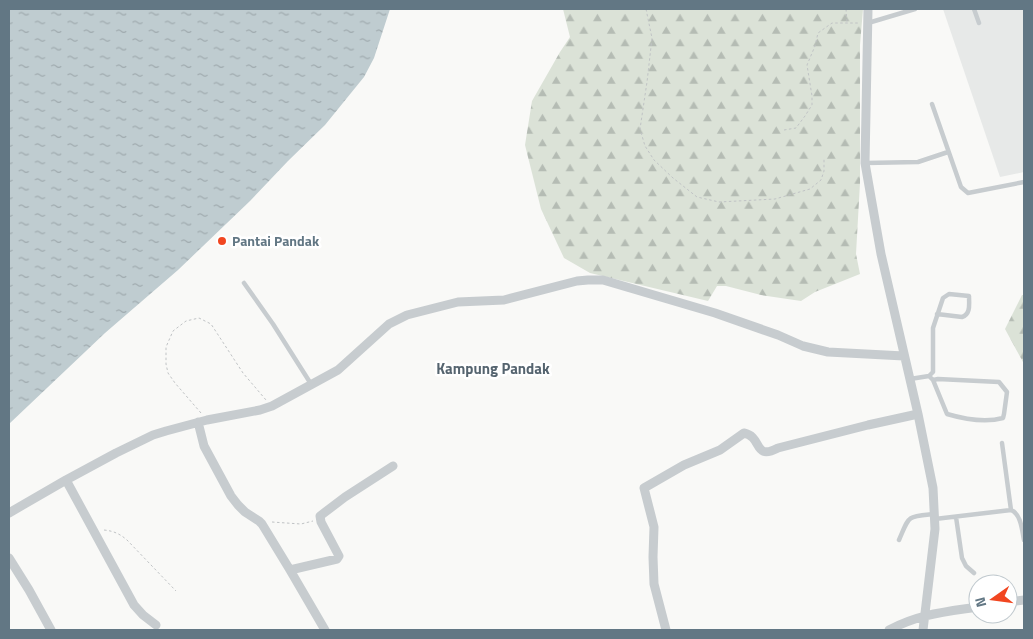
<svg xmlns="http://www.w3.org/2000/svg" width="1033" height="639" font-family="'Titillium Web',sans-serif">
	<style>
		.built { fill: #e7e9e8 }
		.forest { fill: url(#forest-firs) }
		.water { fill: url(#water-ripples) }
		.lines { fill: none; stroke-linecap: round; stroke-linejoin: round }
		.path { stroke: #c0c3c5; stroke-width: 1; stroke-dasharray: 2.5 2.5; stroke-linecap: butt }
		.lane { stroke: #c7cccf; stroke-width: 4.5 }
		.street { stroke: #c7cccf; stroke-width: 9 }
		.poi-dot { fill: #f14620; stroke: #fff; stroke-width: 2 }
		.labels { text-anchor: middle; stroke-width: 5; stroke-linejoin: round; paint-order: stroke }
		.poi-label { font-size: 14px; font-weight: bold; fill: #627784; stroke: #fff; text-anchor: start }
		.neighbourhood-label { font-size: 15px; font-weight: bold; fill: #55646f; stroke: #fff }
	</style>
	<defs>
		<pattern id="forest-firs" width="22" height="20" patternUnits="userSpaceOnUse" patternTransform="scale(1.25)"><rect width="22" height="20" fill="#dbe2d7"/><path d="M5 1l3.5 6h-7zM16 11l3.5 6h-7z" fill="#b5bcb4"/></pattern>
		<pattern id="water-ripples" width="26" height="14" patternUnits="userSpaceOnUse" patternTransform="scale(1.25)"><rect width="26" height="14" fill="#bfccd0"/><path d="M2 4q2-2 4 0t4 0M15 11q2-2 4 0t4 0" fill="none" stroke="#9faaae"/></pattern>
	</defs>
	<rect width="100%" height="100%" fill="#f9f9f7"/>
	<path class="built" d="M 943,9 L 1024,9 L 1024,172 L 1000,177 Z"/>
	<path class="forest" d="M 563,9 L 863,9 L 860,45 L 860,183 L 856,254 L 860,274 L 815,292 L 801,301 L 761,295 L 726,286 L 717,286 L 708,301 L 590,273 L 564,258 L 541,209 L 525,145 L 532,101 L 560,52 L 570,37 Z
		M 1022,295 L 1024,295 L 1024,364 L 1005,329 Z"/>
	<path class="water" d="M 9,9 L 390,9 L 374,58 L 364,77 L 325,125 L 288,161 L 250,201 L 178,270 L 105,333 L 9,424 Z"/>
	<g class="lines">
		<path class="path" d="M 646,9 L 652,38 L 647,82 L 640,129 L 645,146 L 654,160 L 673,178 L 697,197 L 719,202 L 775,199 L 810,189 L 821,180 L 824,171 L 824,159
			M 846,9 L 847,22
			M 784,130 L 796,128 L 805,116 L 812,105 L 812,96 L 807,65 L 815,46 L 818,33 L 832,23 L 860,23
			M 201,413 L 175,383 L 168,373 L 166,364 L 166,347 L 173,331 L 186,321 L 199,318 L 211,324 L 243,373 L 266,400
			M 272,522 L 301,524 L 313,521
			M 104,530 C 114,531 120,534 127,540 L 176,591"/>
		<path class="lane" d="M 974,9 L 979,23
			M 868,23 L 915,9
			M 932,104 L 961,187 L 968,193 L 1024,182
			M 865,163 L 918,162 L 948,152
			M 244,283 L 273,324 L 311,384
			M 929,376 L 933,380 L 947,414 C 964,419 985,423 1003,418 L 1004,414 L 1007,392 L 999,382 L 938,379 L 933,380
			M 910,379 L 929,376 L 933,372 L 933,328 L 943,298 L 949,294 L 969,296 C 969,304 971,314 962,317 L 937,314
			M 1002,443 L 1011,510
			M 956,517 L 962,558 L 966,566 L 974,573
			M 935,519 L 1011,510 C 1021,514 1022,530 1024,540
			M 899,540 C 910,515 906,517 934,514"/>
		<path class="street" d="M 868,9 L 865,163 L 881,254 L 918,414 L 933,488 L 935,529 L 923,630
			M 198,422 L 204,446 L 231,496 L 238,505 L 245,512 L 259,521 L 262,524 L 290,570 L 325,630
			M 66,480 L 134,605 L 143,615 L 156,625
			M 9,513 L 66,480 L 116,453 L 153,435 L 166,431 L 207,420 L 260,410 L 272,406 L 338,370 L 389,324 L 407,315 L 458,302 L 504,300 L 577,281 L 588,280 L 603,280 L 715,313 L 778,335 L 803,346 L 828,352 L 904,356
			M 9,558 L 29,590 L 51,630
			M 290,570 L 337,559 L 339,556 L 321,522 L 320,516 L 345,497 L 393,466
			M 1008,602 L 1024,600
			M 666,630 L 654,584 L 653,557 L 654,527 L 644,488 L 684,465 L 720,450 L 744,433 C 763,437 753,461 778,448 L 868,425 L 918,414
			M 889,630 C 919,614 945,612 978,607"/>
	</g>
	<circle class="poi-dot" cx="222" cy="241" r="5"/>
	<g class="labels">
		<g class="poi-label">
			<text x="232" y="246">Pantai Pandak</text>
		</g>
		<g class="neighbourhood-label">
			<text x="493" y="374">Kampung Pandak</text>
		</g>
	</g>
	<rect width="1033" height="639" fill="none" stroke="#627784" stroke-width="20"/>
	<g transform="translate(993 599) rotate(256)"><circle r="24" fill="#ffffff" stroke="#c0c9ce"/>
	<path d="M0-4L9 19L0 12L-9 19Z" fill="#f14620"/>
	<text y="-8" font-size="14" font-weight="bold" text-anchor="middle" fill="#627784">N</text>
	</g>
</svg>
